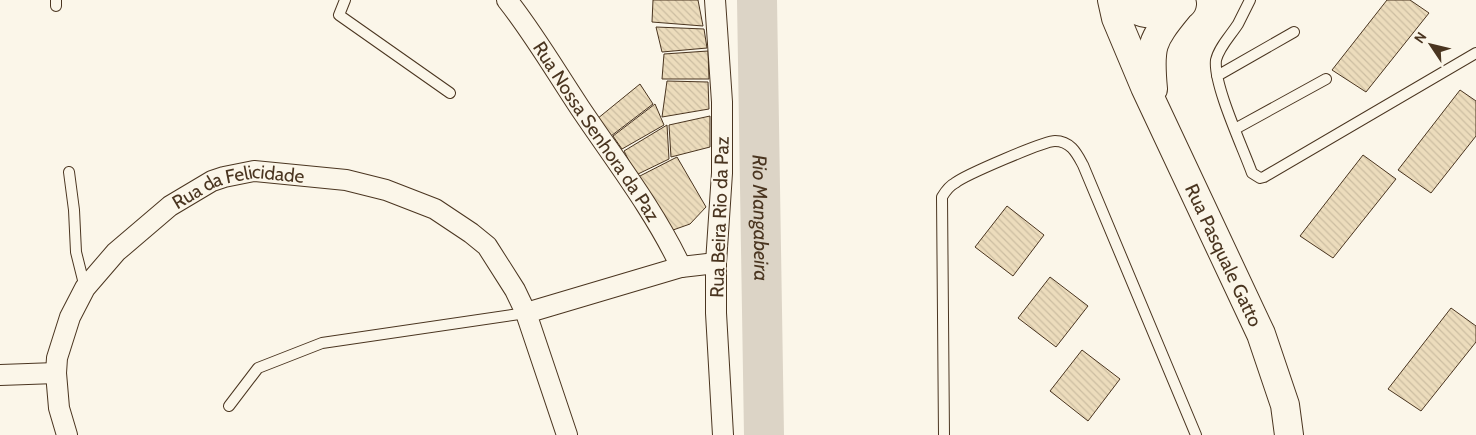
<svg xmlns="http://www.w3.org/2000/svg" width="1476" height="435" font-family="Cabin,sans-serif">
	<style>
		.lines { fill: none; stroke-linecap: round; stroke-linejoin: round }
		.river { stroke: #dcd4c6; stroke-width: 40 }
		.building { fill: url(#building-back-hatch); stroke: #4a3520 }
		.lane-casing { stroke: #4a3520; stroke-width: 12 }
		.street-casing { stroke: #4a3520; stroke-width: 22 }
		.secondary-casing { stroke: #4a3520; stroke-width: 30 }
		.lane { stroke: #fbf6e9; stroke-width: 10 }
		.street { stroke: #fbf6e9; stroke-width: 20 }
		.secondary { stroke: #fbf6e9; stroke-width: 28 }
		.labels { text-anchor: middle; stroke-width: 4; stroke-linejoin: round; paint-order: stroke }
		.street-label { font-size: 19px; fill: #4a3520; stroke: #fbf6e9 }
		.water-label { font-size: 20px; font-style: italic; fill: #4a3520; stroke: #fbf6e9 }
	</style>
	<defs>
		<pattern id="building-back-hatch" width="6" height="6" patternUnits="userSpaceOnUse" patternTransform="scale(1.25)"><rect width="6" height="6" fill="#ecdcbc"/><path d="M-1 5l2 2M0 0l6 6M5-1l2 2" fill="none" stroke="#ccbda1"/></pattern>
	</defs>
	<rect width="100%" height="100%" fill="#fbf6e9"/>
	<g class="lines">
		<path class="river" id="s1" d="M 757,0 L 764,435"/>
	</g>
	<path class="building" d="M 653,0 L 698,0 L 703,26 L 652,22 Z
		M 1387,0 L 1410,0 L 1429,13 L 1366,92 L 1332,70 Z
		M 656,27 L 704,29 L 707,48 L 662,52 Z
		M 708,51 L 709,79 L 662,79 L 664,54 Z
		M 667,81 L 708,82 L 709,109 L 662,117 Z
		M 640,84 L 653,104 L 611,136 L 597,119 Z
		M 1460,90 L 1476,101 L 1476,136 L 1431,193 L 1398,170 Z
		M 655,104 L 664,125 L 622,149 L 613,136 Z
		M 710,116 L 710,147 L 671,157 L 669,125 Z
		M 667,125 L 669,159 L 636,175 L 624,151 Z
		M 1363,155 L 1396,179 L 1333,258 L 1300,236 Z
		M 677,157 L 706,207 L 690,224 L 673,230 L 638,177 Z
		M 1007,206 L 1044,235 L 1013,276 L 975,247 Z
		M 1050,277 L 1088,306 L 1056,347 L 1018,318 Z
		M 1451,308 L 1476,326 L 1476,342 L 1421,411 L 1388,389 Z
		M 1082,350 L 1120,379 L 1088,421 L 1050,391 Z"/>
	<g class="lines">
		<g class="lane-casing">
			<path id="lane" d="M 56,0 L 56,6
				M 345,0 L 339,15 L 450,93
				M 1250,0 C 1246,8 1242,16 1238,24 C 1231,35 1219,47 1216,60 C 1213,84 1243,148 1252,173 L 1260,178 L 1264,177 L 1476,53
				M 1217,76 L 1294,32
				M 1235,129 L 1326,79
				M 69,172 L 74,210 L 76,252 L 85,288
				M 229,406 L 258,368 L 322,343 L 526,313
				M 944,435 L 942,197 C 945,192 949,186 955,183 C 965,175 1044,141 1055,141 C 1071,141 1077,154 1083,165 L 1196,435"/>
		</g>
		<g class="street-casing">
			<g id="street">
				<path id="s2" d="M 507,0 C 534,34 556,72 580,108 C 615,160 654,210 681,267"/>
				<path d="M 715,0 L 722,102 L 722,173 L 716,263 L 716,313 L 723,435"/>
				<path d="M 526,313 L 681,267 L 716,263"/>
				<path d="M 0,375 L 56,373"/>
				<path id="s3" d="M 67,435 L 59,408 L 56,373 L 57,358 L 70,317 L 85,288 L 116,252 L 170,206 L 212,181 L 224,177 L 254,171 L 346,180 L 386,190 L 435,209 L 471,233 L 487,246 L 515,290 L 526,313 L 567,435"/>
			</g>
		</g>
		<g class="secondary-casing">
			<g id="secondary">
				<path id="s4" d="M 1112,0 L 1116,18 L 1145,87 L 1261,334 L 1285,405 L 1289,435"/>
				<path d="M 1121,0 C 1138,16 1164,19 1182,4"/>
				<path d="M 1153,89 C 1149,46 1151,41 1178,8"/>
			</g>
		</g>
		<use href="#lane" class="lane"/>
		<use href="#street" class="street"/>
		<use href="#secondary" class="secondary"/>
	</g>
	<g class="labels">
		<g class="street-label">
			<text dy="7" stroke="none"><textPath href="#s2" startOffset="159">Rua Nossa Senhora da Paz</textPath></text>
			<text dy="7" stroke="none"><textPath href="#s3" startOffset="346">Rua da Felicidade</textPath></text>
			<text transform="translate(719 217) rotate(-88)" y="7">Rua Beira Rio da Paz</text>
			<text dy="7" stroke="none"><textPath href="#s4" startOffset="279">Rua Pasquale Gatto</textPath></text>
		</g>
		<g class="water-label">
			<text dy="7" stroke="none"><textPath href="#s1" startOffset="218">Rio Mangabeira</textPath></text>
		</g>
	</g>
	<g transform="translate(1431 45) rotate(305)" stroke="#fbf6e9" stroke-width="4" paint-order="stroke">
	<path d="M0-4L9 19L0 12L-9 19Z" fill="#4a3520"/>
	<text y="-8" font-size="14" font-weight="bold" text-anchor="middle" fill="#4a3520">N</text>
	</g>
</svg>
